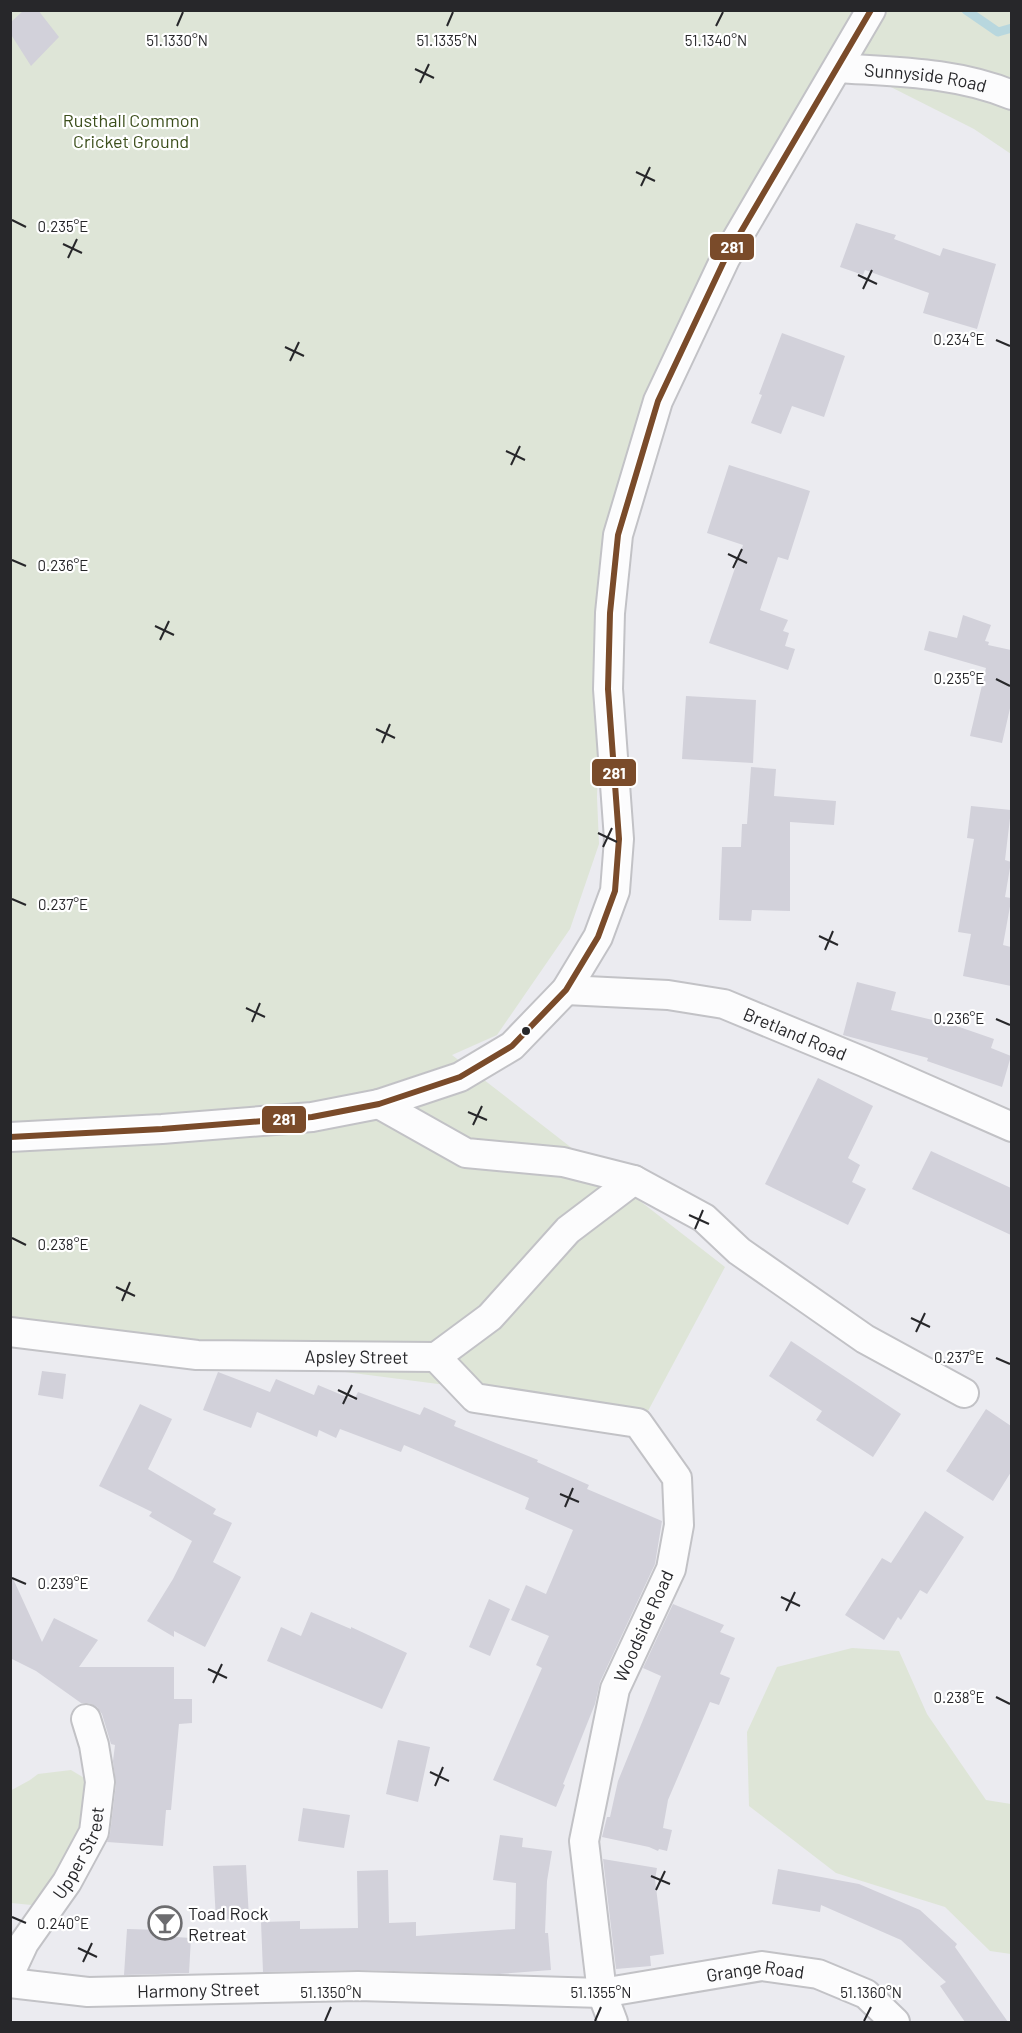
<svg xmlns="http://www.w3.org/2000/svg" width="1022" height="2033" viewBox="0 0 1022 2033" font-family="Barlow,sans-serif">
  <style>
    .green { fill: #dee5d7 }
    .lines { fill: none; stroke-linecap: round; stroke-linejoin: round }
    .stream { stroke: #b8d7de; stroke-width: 9 }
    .building { fill: #d2d1da }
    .minor-casing { stroke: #c2c2c6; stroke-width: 32 }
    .minor { stroke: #fcfcfd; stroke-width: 28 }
    .bus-1-casing { stroke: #fff; stroke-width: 10 }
    .bus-1 { stroke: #7a4b2a; stroke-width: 6 }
    .ticks { fill: none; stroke: #27272a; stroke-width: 2 }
    .bus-dot { fill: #27272a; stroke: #fff; stroke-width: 2 }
    .labels { text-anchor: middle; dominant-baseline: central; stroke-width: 4.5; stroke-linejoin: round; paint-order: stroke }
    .street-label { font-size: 18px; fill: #27272a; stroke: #fff }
    .park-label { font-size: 18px; fill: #3b4e1b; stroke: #fff }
    .poi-label { font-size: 18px; fill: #27272a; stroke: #fff; text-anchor: start }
    .ticks-label { font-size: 15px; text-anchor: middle; fill: #27272a; stroke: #fff; stroke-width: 4.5; stroke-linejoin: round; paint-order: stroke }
    .line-badge { stroke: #fff; stroke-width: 2 }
    .badge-label { font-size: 16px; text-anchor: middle; font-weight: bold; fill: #fff }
  </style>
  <rect width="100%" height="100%" fill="#ebebf0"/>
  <path class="green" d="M11,11H1011V154L974,129L869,76L840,73L751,193L658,364L605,534L597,797L599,844L570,929L497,1035L452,1055L725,1267L648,1411L11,1329Z
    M852,1648L899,1651L927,1714L986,1800L1011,1804V1954L990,1951L945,1907L836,1873L749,1806L747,1732L777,1667Z
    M71,1770L86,1779L90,1833L42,1906L11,1903L10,1791L30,1780L38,1774Z"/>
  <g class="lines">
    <path class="stream" d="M966,10L998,32L1012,28"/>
  </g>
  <path class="building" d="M24,10H38L59,37L31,66L10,33V23Z
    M856,223L896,235L894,239L940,256L943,248L996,264L977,329L923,313L929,293L865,270L863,275L840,267Z
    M782,333L845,356L824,417L792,406L781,434L751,423L762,395L759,394Z
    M729,465L810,491L788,560L778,557L760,610L788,620L783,631L789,633L785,646L795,649L788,670L709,643L743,545L707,533Z
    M963,615L991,625L985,641L989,642L988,645L1011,650V704L1002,743L970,736L986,668L924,650L929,631L957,638Z
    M686,696L756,700L753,763L682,759Z
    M751,767L776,769L774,796L836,801L834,825L790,822V911L752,910L751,921L719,920L722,847H741L742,824H747Z
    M971,806L1011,810L1005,860L1011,862L1005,897L1011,898V901L1003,945L1011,947V986L963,976L971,934L958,932L974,839L967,838Z
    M857,982L896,992L891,1010L941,1022L942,1021L994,1039L991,1048L1011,1056L1002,1087L927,1061L928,1058L843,1035Z
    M818,1078L873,1106L848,1158L860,1165L852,1182L866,1189L848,1225L765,1184Z
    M931,1151L1011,1188V1235L912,1189Z
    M791,1341L901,1414L873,1457L816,1420L822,1411L769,1376Z
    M42,1371L66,1374L63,1399L38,1395Z
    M218,1372L270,1392L276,1379L314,1395L318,1385L354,1400L358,1392L420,1415L424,1407L456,1421L454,1426L538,1460L537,1462L589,1485L587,1489L662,1521L655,1564L600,1682L595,1704L563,1784L565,1785L556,1807L493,1780L542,1668L536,1665L549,1636L511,1620L526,1585L546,1594L573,1530L525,1509L529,1498L404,1445L401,1452L340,1429L336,1438L319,1430L317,1437L257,1412L251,1428L203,1410Z
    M140,1404L172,1419L148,1469L216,1509L213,1514L232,1523L213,1562L241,1577L205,1647L174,1631V1637L147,1621L173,1579L192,1541L149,1516L152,1512L99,1486Z
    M986,1409L1011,1426V1472L993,1501L946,1471Z
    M925,1511L964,1537L927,1594L920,1590L901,1620L898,1617L884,1640L845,1615L882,1558L891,1563Z
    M10,1572L42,1642L54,1618L98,1640L79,1667H174V1699H192V1723L179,1724L171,1810H166L163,1846L107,1842L110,1834L116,1784L113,1761L115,1745L111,1744L102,1714L97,1707L89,1703H81L36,1671L10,1658Z
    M489,1599L510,1609L490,1656L469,1647Z
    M673,1604L724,1625L720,1632L735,1638L720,1674L730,1678L719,1705L710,1702L668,1800L663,1828L672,1830L667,1851L659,1849L658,1851L649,1847L602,1837L607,1817H610L618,1781L661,1676L643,1668Z
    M311,1612L351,1629V1627L407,1653L382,1709L267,1661L281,1627L301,1636Z
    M398,1740L430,1747L418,1802L386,1794Z
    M303,1808L350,1815L344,1848L298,1841Z
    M500,1835L523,1838L522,1847L552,1851L547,1881L545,1933H548L551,1970L499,1974L358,1970L263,1972L261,1922L300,1921V1929L358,1928L357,1871L388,1870L389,1923L416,1922V1936L515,1929L516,1883L493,1880Z
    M603,1859L657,1868L655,1879L664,1954L650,1956L651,1966L616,1969Z
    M246,1865L249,1918L216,1920L213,1866Z
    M778,1869L859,1884L920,1910L957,1944L955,1947L1008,2022H965L940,1986L946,1982L901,1940L821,1905L820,1912L772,1904Z
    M127,1929L160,1930V1936L191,1938L189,1973L124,1975Z"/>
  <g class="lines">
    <defs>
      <g id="minor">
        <path id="s1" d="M838,68C896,72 957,72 1012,95"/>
        <path id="s2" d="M566,990L668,995L724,1004L864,1062L1012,1127"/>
        <path d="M379,1104L466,1153L563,1162L634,1180L704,1218L739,1251L865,1339L964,1393"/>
        <path d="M10,1137L162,1129L312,1117L379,1104L460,1077L512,1046L566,990L598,937L615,891L619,839L608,689L610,613L618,535L658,401L725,259L871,10"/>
        <path id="s3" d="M10,1332L197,1355L436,1357L490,1317L568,1230L634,1180"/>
        <path d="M436,1357L475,1398L638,1423L677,1478L679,1525L671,1569L615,1689L584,1841L602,1993L613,2022"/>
        <path id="s4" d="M10,1973L24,1943L67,1882L94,1832L100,1782L94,1745L86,1719"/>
        <path id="s5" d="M10,1983L88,1992L358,1986L602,1993L762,1966L818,1974L866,1994L895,2022"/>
      </g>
    </defs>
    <use href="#minor" class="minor-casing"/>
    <use href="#minor" class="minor"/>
    <defs>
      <path id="bus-1" d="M10,1137L162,1129L312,1117L379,1104L460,1077L512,1046L566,990L598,937L615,891L619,839L608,689L610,613L618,535L658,401L725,259L871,10"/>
    </defs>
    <use href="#bus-1" class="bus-1-casing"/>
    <use href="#bus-1" class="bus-1"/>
  </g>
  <path class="ticks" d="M177,26L183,12M447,26L453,12M716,26L723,12M415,69L434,78M420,83L429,64M636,172L655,181M641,186L650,167M12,220L26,227M63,244L82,253M68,258L77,239M858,275L877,284M863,289L872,270M996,340L1010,346M285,347L304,356M290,361L299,342M506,451L525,460M511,465L520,446M728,554L747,563M12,560L26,566M733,568L742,549M155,626L174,635M160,640L169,621M996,679L1010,686M376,729L395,738M382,743L390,724M598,833L617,842M603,847L612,828M12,899L26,905M819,936L838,945M825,950L833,931M246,1008L265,1017M996,1019L1010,1025M252,1022L260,1003M468,1112L487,1120M473,1125L482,1106M689,1215L709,1224M695,1229L703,1210M12,1238L26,1245M116,1287L135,1296M122,1301L130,1282M911,1318L930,1327M916,1332L925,1313M996,1358L1010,1364M338,1390L357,1399M343,1404L352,1385M560,1494L579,1502M565,1507L573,1488M12,1578L26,1584M781,1597L800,1606M786,1611L795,1592M208,1669L227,1678M213,1683L222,1664M996,1697L1010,1704M430,1772L449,1781M435,1786L443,1767M651,1876L670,1884M656,1890L665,1871M12,1917L26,1923M78,1948L97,1957M83,1962L92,1943M325,2021L331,2007M595,2021L601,2007M864,2021L871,2007"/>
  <defs>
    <symbol id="bar-ring" viewBox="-11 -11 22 22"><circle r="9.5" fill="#fff" stroke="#6c6c6f" stroke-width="1.5"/><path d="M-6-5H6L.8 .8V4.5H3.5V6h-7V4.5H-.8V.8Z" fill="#6c6c6f"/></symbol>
  </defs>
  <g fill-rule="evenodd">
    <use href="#bar-ring" x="146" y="1904" width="38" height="38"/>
  </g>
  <circle class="bus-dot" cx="526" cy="1031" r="5"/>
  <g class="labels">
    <g class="street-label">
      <text stroke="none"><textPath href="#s1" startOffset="88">Sunnyside Road</textPath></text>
      <text stroke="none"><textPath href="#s2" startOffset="236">Bretland Road</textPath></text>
      <text stroke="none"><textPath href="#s3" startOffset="348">Apsley Street</textPath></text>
      <text transform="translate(643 1626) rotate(-66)">Woodside Road</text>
      <text stroke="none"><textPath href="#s4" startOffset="140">Upper Street</textPath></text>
      <text stroke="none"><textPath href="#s5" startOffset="748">Grange Road</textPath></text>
      <text stroke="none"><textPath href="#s5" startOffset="189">Harmony Street</textPath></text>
    </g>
    <g class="park-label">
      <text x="131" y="120">Rusthall Common<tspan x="131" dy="21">Cricket Ground</tspan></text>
    </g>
    <g class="poi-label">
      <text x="188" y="1913">Toad Rock<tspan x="188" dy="21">Retreat</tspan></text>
    </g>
  </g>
  <g class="ticks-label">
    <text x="447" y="46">51.1335°N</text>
    <text x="716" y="46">51.1340°N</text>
    <text x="177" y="46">51.1330°N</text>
    <text x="63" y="232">0.235°E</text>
    <text x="959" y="345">0.234°E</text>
    <text x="63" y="571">0.236°E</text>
    <text x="959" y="684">0.235°E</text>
    <text x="63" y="910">0.237°E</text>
    <text x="959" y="1024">0.236°E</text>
    <text x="63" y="1250">0.238°E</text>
    <text x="959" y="1363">0.237°E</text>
    <text x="63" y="1589">0.239°E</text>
    <text x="959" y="1703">0.238°E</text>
    <text x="63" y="1929">0.240°E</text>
    <text x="331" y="1998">51.1350°N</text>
    <text x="601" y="1998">51.1355°N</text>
    <text x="871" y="1998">51.1360°N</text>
  </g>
  <g class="line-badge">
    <rect x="709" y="233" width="46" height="28" rx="6" fill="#7a4b2a"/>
    <rect x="591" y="758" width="46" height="29" rx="6" fill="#7a4b2a"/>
    <rect x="261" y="1105" width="46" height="29" rx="6" fill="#7a4b2a"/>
  </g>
  <g class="badge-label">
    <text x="732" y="253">281</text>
    <text x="614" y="779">281</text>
    <text x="284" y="1125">281</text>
  </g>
  <rect width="1022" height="2033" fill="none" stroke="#27272a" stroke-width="24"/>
</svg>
